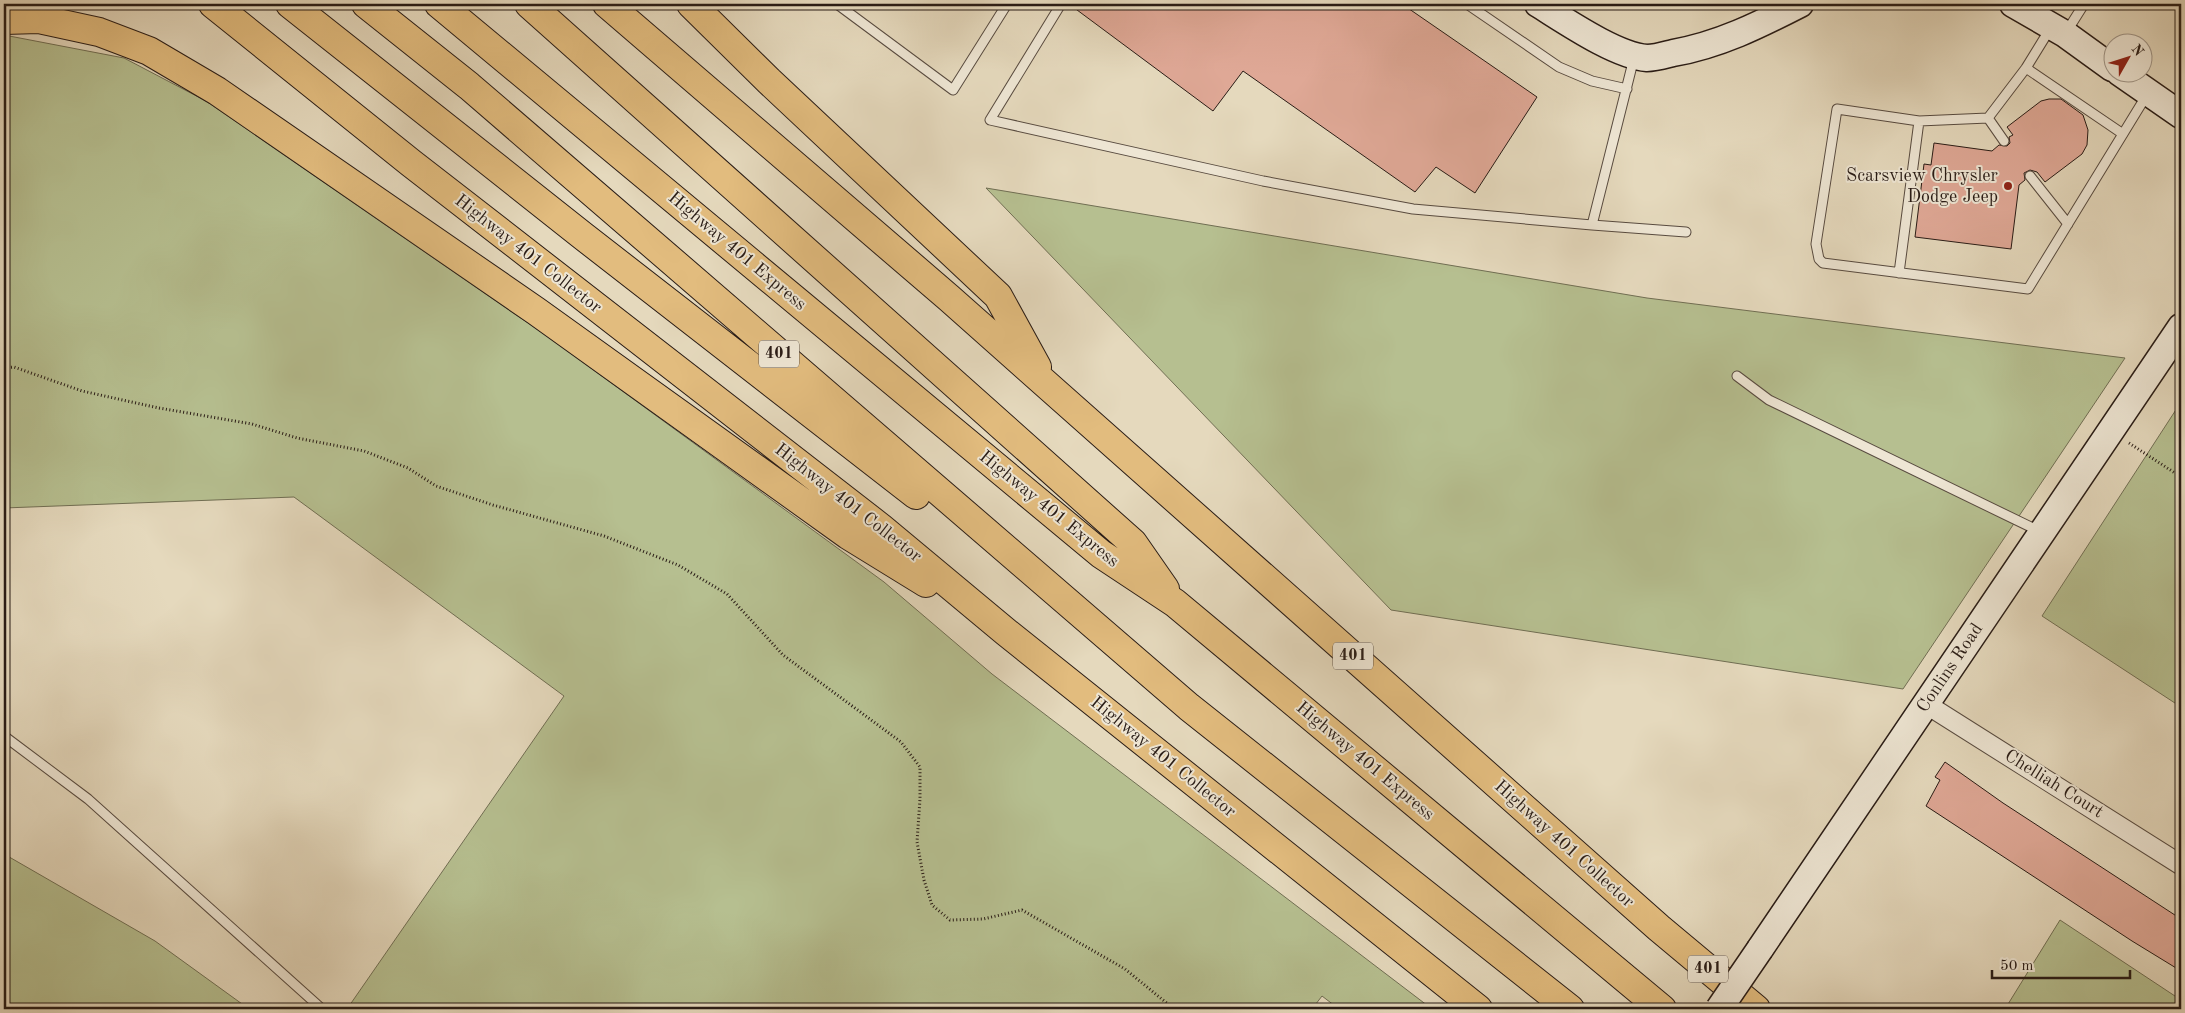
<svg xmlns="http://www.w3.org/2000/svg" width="2185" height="1013" viewBox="0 0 2185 1013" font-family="'Old Standard TT',serif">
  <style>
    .green { fill: #b6bf90; stroke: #706e53 }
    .building { fill: #dfa896; stroke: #291c16 }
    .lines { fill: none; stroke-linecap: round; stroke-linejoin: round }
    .lane-casing { stroke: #584b40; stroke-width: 11 }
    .street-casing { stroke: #584b40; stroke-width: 21 }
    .secondary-casing { stroke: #291c16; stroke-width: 29 }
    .highway-casing { stroke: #291c16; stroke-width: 30 }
    .path { stroke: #291c16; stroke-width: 3; stroke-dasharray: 1 2.5; stroke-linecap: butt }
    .lane { stroke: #eee6d4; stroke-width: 9 }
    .street { stroke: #eee6d4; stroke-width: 19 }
    .secondary { stroke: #eee6d4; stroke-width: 26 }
    .highway { stroke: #e2bc7e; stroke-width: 28 }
    .secondary-bridge-casing { stroke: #291c16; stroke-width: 29; stroke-linecap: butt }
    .secondary-bridge { stroke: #eee6d4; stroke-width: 26 }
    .poi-dot { fill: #8f2418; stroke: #eee6d4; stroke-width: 2 }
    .labels { text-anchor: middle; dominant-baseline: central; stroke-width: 4; stroke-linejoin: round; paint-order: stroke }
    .shield { fill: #eee6d4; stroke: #64594f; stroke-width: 1 }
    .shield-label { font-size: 16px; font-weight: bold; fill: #291c16 }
    .poi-label { font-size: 18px; fill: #291c16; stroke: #eee6d4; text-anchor: end }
    .street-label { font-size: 18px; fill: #291c16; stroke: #eee6d4 }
  </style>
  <rect width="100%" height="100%" fill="#e5d9bd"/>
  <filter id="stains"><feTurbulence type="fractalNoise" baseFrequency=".004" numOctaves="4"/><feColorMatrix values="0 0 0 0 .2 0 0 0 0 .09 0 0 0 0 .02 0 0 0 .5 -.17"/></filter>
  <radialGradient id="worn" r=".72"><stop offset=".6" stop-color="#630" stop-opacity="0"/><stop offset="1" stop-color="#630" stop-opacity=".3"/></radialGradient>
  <path class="green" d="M4,35L124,58L206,101L547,336L884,582L992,674L1432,1009H1339L1322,996L1312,1009H347L564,696L294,497L4,508Z
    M986,188L1647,298L2125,358L1903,689L1391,610Z
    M2181,402V707L2042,616Z
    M4,854L155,941L249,1009H4Z
    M2060,920L2181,1000V1009H2005Z"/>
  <path class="building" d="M1069,4H1402L1537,97L1475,193L1436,167L1415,192L1243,71L1213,111Z
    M2049,99H2061L2083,115L2088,130L2087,145L2082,154L2045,182L2037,172L2030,170L2024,173L2025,180L2019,185L2011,249L1915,237L1924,164L1931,165L1934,143L1992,151L1999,145L2007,146L2010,143L2009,137L2013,135L2007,127L2041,101Z
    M1945,762L2003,803L2181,919V971L2132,941L1926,806L1940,780L1935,777Z"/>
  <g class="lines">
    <defs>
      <path id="lane" d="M837,4L953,90L1007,4
        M1061,4L990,120L1263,181L1413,209L1592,225
        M1467,4L1559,67L1592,81L1627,89
        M2067,31L2084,4
        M1634,58L1592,225L1686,232
        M2026,68L2123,134
        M1988,118L2004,141
        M1919,121L1988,118L2026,68L2050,29
        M2030,176L2068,224
        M1899,273L1919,121L1837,109L1816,244L1819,259L1823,263L2028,289L2148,93
        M1737,376L1769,400L2041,532
        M4,736L88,799L322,1009"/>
      <path id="street" d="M1926,704L2181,865"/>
      <path id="secondary" d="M1538,4C1564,20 1616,56 1647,58C1655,58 1665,55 1673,53C1719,45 1759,25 1800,4
        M2013,4L2065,34L2112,68
        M2119,72L2181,115
        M1760,949L2181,327"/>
      <path id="highway" d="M213,4L411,163L880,527L1006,632L1478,1009
        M290,4L583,236L916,495
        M366,4L469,86L1189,707L1570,1009
        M439,4L1101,554L1175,603L1662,1009
        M529,4L1133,543L1165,589
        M607,4L949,298L1659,928L1756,1009
        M691,4L769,81L998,296L1037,367
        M4,20L39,19L99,32L149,51L217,91L536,311L848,535L926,583"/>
    </defs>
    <use href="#lane" class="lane-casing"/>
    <use href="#street" class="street-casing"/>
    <use href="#secondary" class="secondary-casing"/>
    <use href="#highway" class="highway-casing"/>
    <path class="path" d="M4,368L14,367L82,391L159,408L252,424L297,438L364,451L408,468L436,486L493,505L604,536L678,565L727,594L783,655L901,742L920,767V799L917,842L924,880L932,905L950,920L983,919L1022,910L1125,969L1174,1009
      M2129,443L2181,477"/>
    <use href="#lane" class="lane"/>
    <use href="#street" class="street"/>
    <use href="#secondary" class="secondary"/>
    <use href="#highway" class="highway"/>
    <defs>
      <path id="secondary-bridge" d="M1719,1009L1760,949"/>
    </defs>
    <use href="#secondary-bridge" class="secondary-bridge-casing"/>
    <use href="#secondary-bridge" class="secondary-bridge"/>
  </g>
  <circle class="poi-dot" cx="2008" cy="186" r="5"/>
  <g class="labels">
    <g class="shield">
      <rect x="759" y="340.5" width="40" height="27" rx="4"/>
      <rect x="1333" y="642.5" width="40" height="27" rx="4"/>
      <rect x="1688" y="955.5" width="40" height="27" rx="4"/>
    </g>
    <g class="shield-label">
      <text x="779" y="354">401</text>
      <text x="1353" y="656">401</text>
      <text x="1708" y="969">401</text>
    </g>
    <g class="poi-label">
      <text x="1998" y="176">Scarsview Chrysler<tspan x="1998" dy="21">Dodge Jeep</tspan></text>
    </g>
    <g class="street-label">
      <text transform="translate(737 251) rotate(40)">Highway 401 Express</text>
      <text transform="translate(528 254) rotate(38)">Highway 401 Collector</text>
      <text transform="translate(848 503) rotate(38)">Highway 401 Collector</text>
      <text transform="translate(1049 509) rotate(39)">Highway 401 Express</text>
      <text transform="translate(1950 668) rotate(-56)">Conlins Road</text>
      <text transform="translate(1163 757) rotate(39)">Highway 401 Collector</text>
      <text transform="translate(1365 761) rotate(40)">Highway 401 Express</text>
      <text transform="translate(2054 784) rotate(32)">Chelliah Court</text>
      <text transform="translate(1564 844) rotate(42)">Highway 401 Collector</text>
    </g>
  </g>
  <rect width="2185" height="1013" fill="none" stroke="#e5d9bd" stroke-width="20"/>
  <rect x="5" y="5" width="2175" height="1003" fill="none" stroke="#291c16" stroke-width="2.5"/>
  <rect x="10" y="10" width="2165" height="993" fill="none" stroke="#291c16"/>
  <g transform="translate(2128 58) rotate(51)"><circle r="24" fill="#eee6d4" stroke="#9f9588"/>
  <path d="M0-4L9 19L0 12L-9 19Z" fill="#8f2418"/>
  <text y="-8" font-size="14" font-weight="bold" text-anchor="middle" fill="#291c16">N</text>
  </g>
  <path d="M1992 970v8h138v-8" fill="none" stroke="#291c16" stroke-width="2.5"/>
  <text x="2000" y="970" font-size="15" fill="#291c16" stroke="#eee6d4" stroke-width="4" paint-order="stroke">50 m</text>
  <rect width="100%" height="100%" filter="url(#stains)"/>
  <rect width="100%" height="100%" fill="url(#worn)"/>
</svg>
